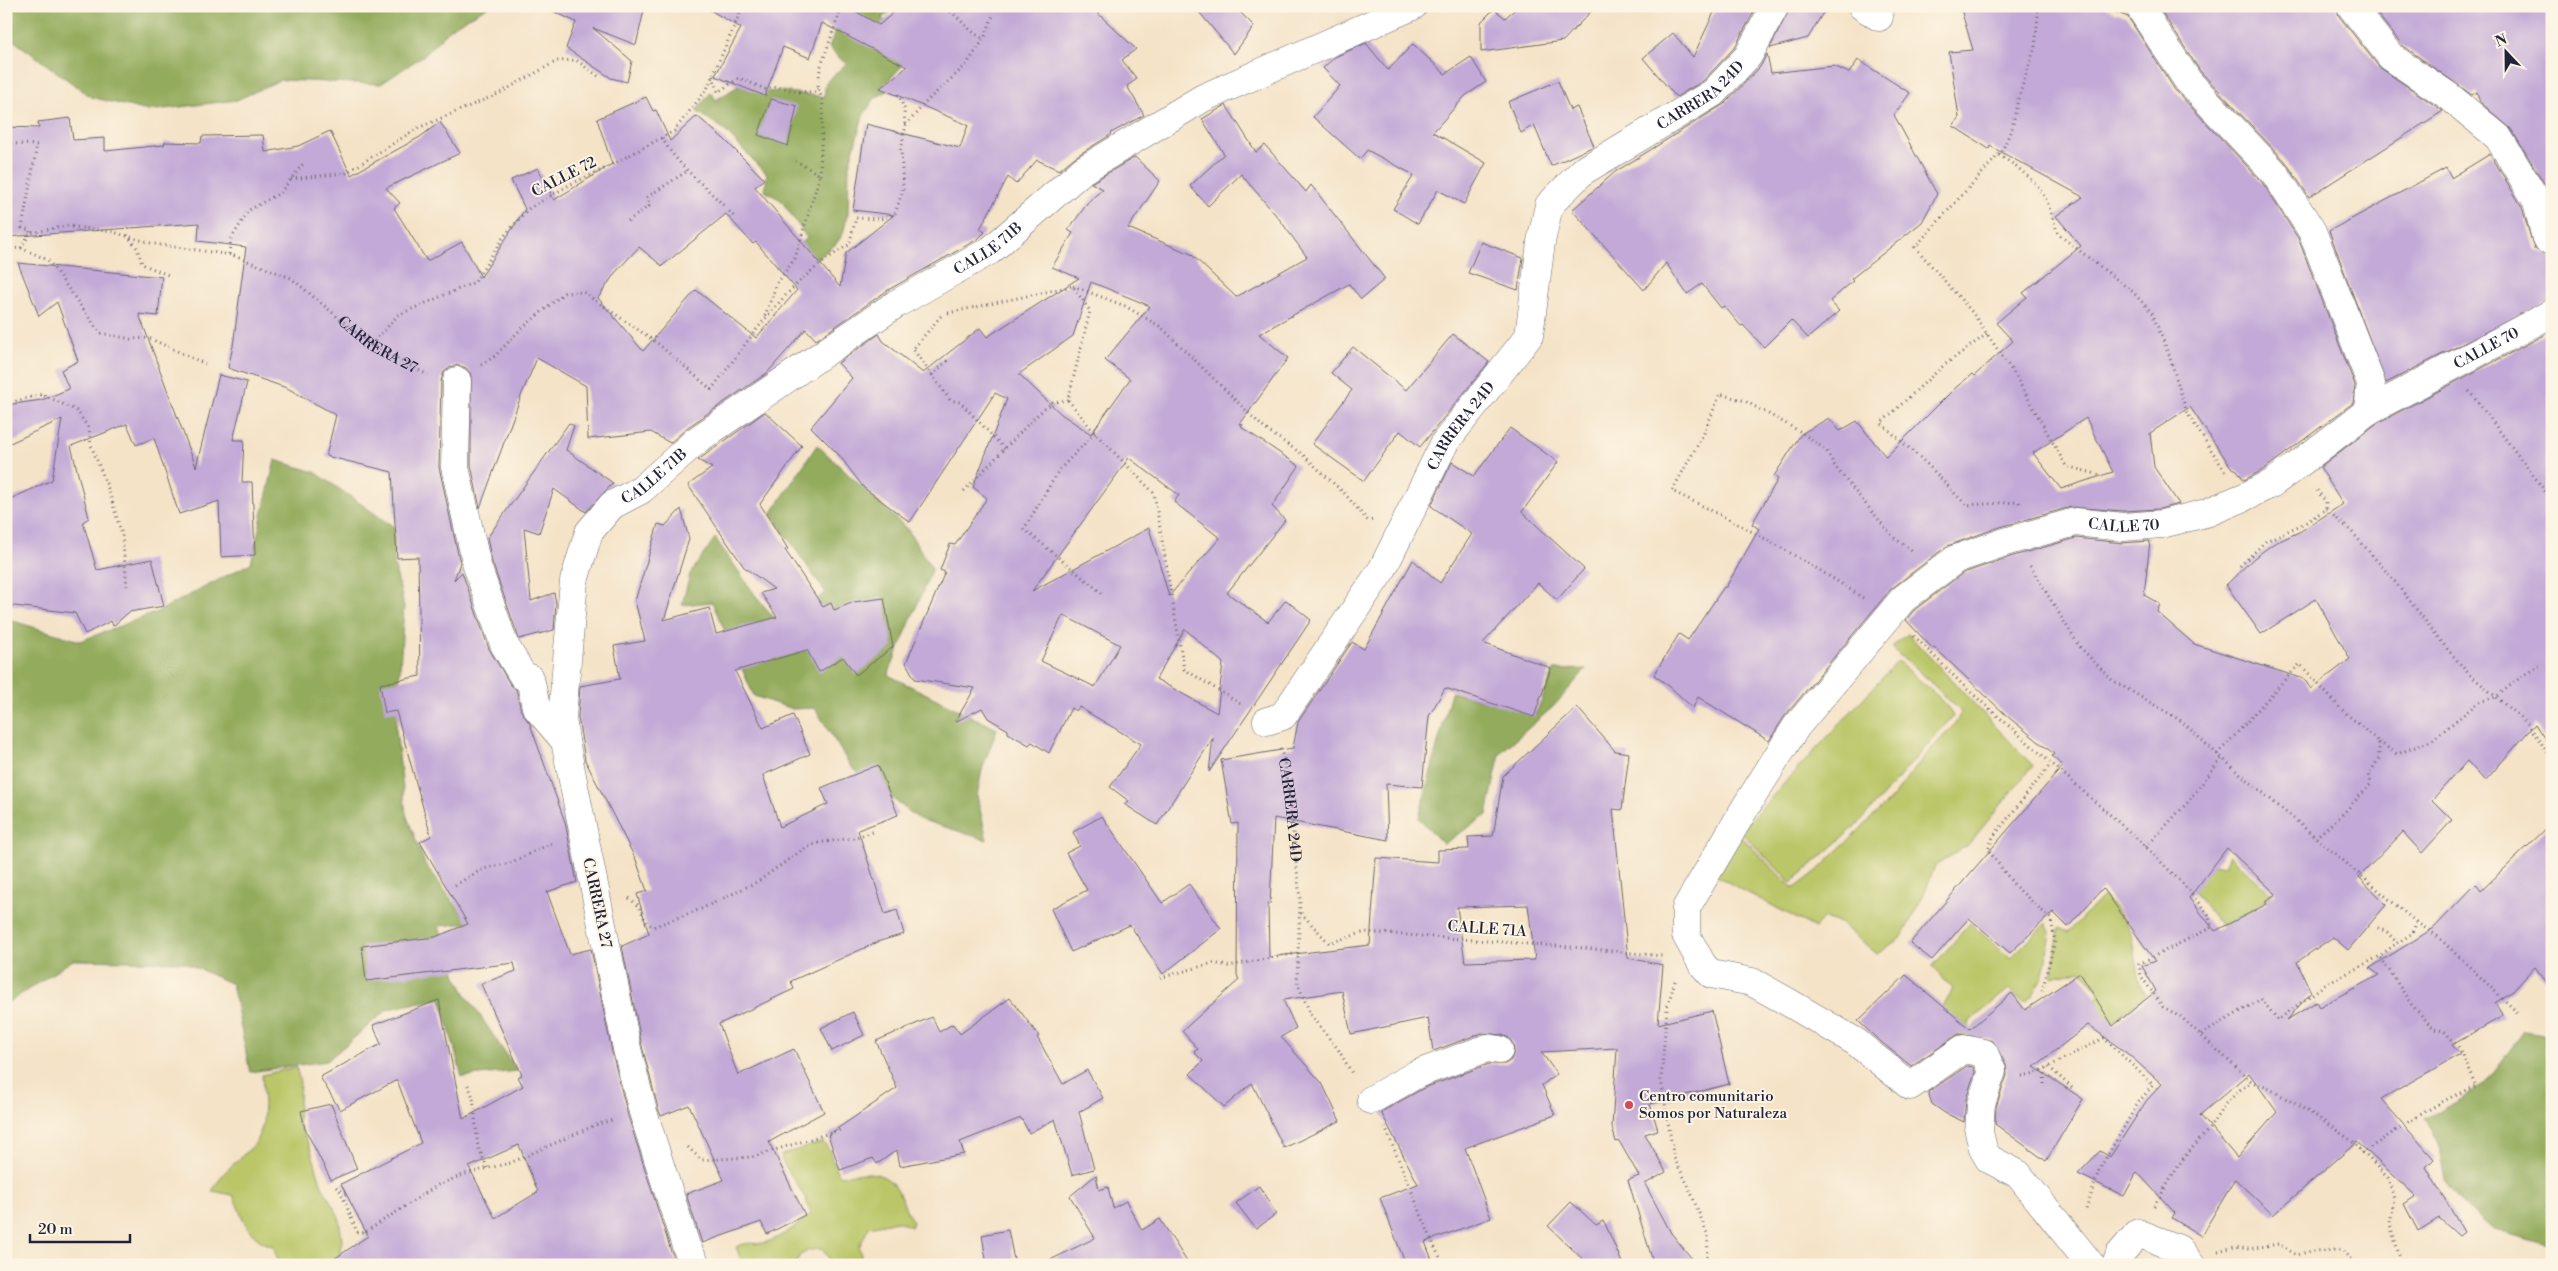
<svg xmlns="http://www.w3.org/2000/svg" width="2558" height="1271" viewBox="0 0 2558 1271" font-family="'Libre Bodoni',serif">
  <style>
    .green { fill: #bac668; stroke: #6e7452 }
    .forest { fill: #93ab5c; stroke: #5a664c }
    .building { fill: #c2a9d7; fill-rule: evenodd }
    .lines { fill: none; stroke-linecap: round; stroke-linejoin: round }
    .minor-casing { stroke: #6c666c; stroke-width: 29 }
    .path { stroke: #6c666c; stroke-width: 3; stroke-dasharray: 1 4; stroke-linecap: butt }
    .minor { stroke: #fff; stroke-width: 28 }
    .poi-dot { fill: #d1495b; stroke: #fcf5e5; stroke-width: 2 }
    .labels { text-anchor: middle; dominant-baseline: central; stroke-width: 4; stroke-linejoin: round; paint-order: stroke }
    .street-label { font-size: 15px; fill: #22223b; stroke: #fcf5e5 }
    .poi-label { font-size: 15px; fill: #22223b; stroke: #fcf5e5; text-anchor: start }
  </style>
  <rect width="100%" height="100%" fill="#fcf5e5"/>
  <filter id="ink" filterUnits="userSpaceOnUse"><feTurbulence type="fractalNoise" baseFrequency=".02" numOctaves="2"/><feDisplacementMap in="SourceGraphic" scale="10" xChannelSelector="R" yChannelSelector="G"/><feConvolveMatrix kernelMatrix="1 2 1 2 8 2 1 2 1" color-interpolation-filters="sRGB"/></filter>
  <filter id="wash" filterUnits="userSpaceOnUse"><feTurbulence type="fractalNoise" baseFrequency=".0096" numOctaves="4" result="noise"/><feDisplacementMap in="SourceGraphic" scale="20" xChannelSelector="R" yChannelSelector="G"/><feGaussianBlur stdDeviation="1.12" result="paint"/><feColorMatrix in="noise" values="0 0 0 0 0 0 0 0 0 0 0 0 0 0 0 0 0 1.4 0 .05"/><feComposite in="paint" operator="in"/></filter>
  <g filter="url(#wash)">
    <rect width="100%" height="100%" fill="#f4e3c7"/>
    <path class="green" d="M1908,634L2033,766L1968,845L1935,866L1924,894L1902,937L1877,954L1840,923L1824,918L1815,928L1716,876L1740,835L1785,881L1795,888L1816,872L1893,797L1922,759L1954,725L1961,712L1913,665L1899,655L1892,647Z
      M1898,661L1943,701L1953,716L1858,824L1791,883L1740,831Z
      M2229,855L2272,894L2253,910L2222,927L2189,885L2215,864L2224,866Z
      M2103,896C2117,909 2131,926 2134,945C2137,963 2136,979 2145,995L2102,1032L2090,1009L2099,994L2082,970L2052,977L2059,928L2068,932Z
      M1970,923L2010,958L2046,923L2051,934L2042,979L2032,996L2024,1003L2009,989L1970,1021L1967,1032L1974,1037L1949,1045L1937,1039V1014L1953,989L1932,967Z
      M296,1067L300,1082L298,1124L309,1144L322,1186L339,1217L342,1241L337,1265H280L273,1246C247,1239 243,1218 233,1195L212,1191L224,1173L255,1144L263,1125L264,1104L262,1075Z
      M823,1142C833,1150 831,1167 841,1176C865,1172 885,1168 899,1193C904,1203 906,1212 913,1222L911,1227L897,1221L869,1227L859,1247L863,1265H834L822,1249L809,1250L799,1256L796,1265H743L736,1247C747,1240 756,1246 767,1242C782,1237 798,1225 811,1214L805,1197L782,1161L781,1155Z"/>
    <path class="forest" d="M6,6H489L452,27L424,55L381,84L280,80L237,100L148,111L91,97L6,35Z
      M847,6H897L882,18L914,53L888,81L891,89L875,98L863,116L849,166L848,213L843,234L836,244L799,272L776,267L807,238L781,200L765,191L767,174L722,128L696,111L711,92L716,100L738,86L763,92L782,91L824,97L826,82L846,64L829,48L838,22Z
      M817,445L908,530L932,569L888,675L997,729L982,770L977,796L987,840L919,819L851,767L815,708L792,709L754,696L712,602L682,605L690,574L715,538L758,599L779,623L826,593L771,514Z
      M275,460L315,472L394,527V563L404,606L396,730L406,814L425,864L469,923L439,926L456,976L465,993L517,1071L462,1077L441,998L388,1009L327,1061L250,1072L232,984L184,962L73,960L6,1004V619L80,641L157,612L251,563Z
      M1586,669L1554,706L1500,753L1487,815L1443,844L1419,818L1451,692L1536,714L1554,670Z
      M2524,1031L2552,1035V1246L2491,1229L2464,1205L2445,1181L2438,1141L2425,1118L2484,1085Z"/>
    <g id="blocks">
      <path class="building" d="M542,6H645L636,45L593,28L632,61L627,82L611,78L566,48L576,22Z
        M703,6H847L879,25L901,6H1090L1136,49L1122,60L1137,79L1127,86L1144,115L1111,133L1112,134L1075,157L1059,170L1037,160L1016,184L1008,177L980,229L985,232L978,239L888,290L816,340L806,329L767,373L688,427L670,443L651,432L588,439L586,386L537,358L521,396L480,508L471,465V374L466,368L458,365L450,367L444,372L441,381L439,467L460,563L454,580L462,572L489,649L510,684L516,689L521,711L530,724L565,822L577,882L547,892L570,954L591,949L612,1052L628,1116L671,1251L678,1265H325L368,1236L341,1184L421,1143L397,1080L340,1110L320,1077L381,1044L373,1025L439,1000L463,1119L523,1086L518,1077L522,1075L481,984L516,971L514,963L366,981L362,946L435,937L468,924L420,842L431,836L396,711L385,713L380,684L420,676L418,557L397,558L392,472L326,456L336,415L287,388L228,368L233,346L246,247L198,241L199,223L6,237V127L39,128L38,122L70,118L73,140L105,138V151L164,145L165,142L201,143L202,136L263,135L265,152L298,146L330,131L351,175L420,137L440,122L460,153L386,188L400,203L394,208L427,261L462,242L481,277L525,209L511,180L538,168L554,200L612,164L597,119L646,97L653,111L656,110L670,141L697,116L724,139L764,179L755,187L840,287L846,253L894,215L853,210L866,124L960,148L968,125L880,88L907,67L822,23L810,58L783,47L765,96L715,76L741,28ZM726,214L753,244L756,242L797,290L756,338L696,290L643,351L598,298L615,273L639,247L662,266ZM519,1145L538,1192L495,1218L469,1167Z
        M1194,6H1234L1254,26L1234,54Z
        M1519,6H1596L1563,41L1481,52V22L1494,9L1505,18Z
        M1717,6H1757L1735,47L1703,81L1676,97L1643,58L1673,33L1693,57Z
        M1791,6H1827L1808,38L1770,48Z
        M1960,6H2100L2128,17L2175,90L2262,182L2298,238L2355,385L2353,403L2263,470L2244,480L2237,470L2231,467L2190,407L2150,433L2154,467L2179,504L2159,509L2123,511L2071,507L2000,527L1947,546L1891,589L1784,717L1769,741L1698,697L1693,708L1669,686L1654,675L1679,634L1688,640L1724,587H1726L1759,529L1752,524L1778,479L1774,476L1801,434L1829,418L1840,431L1857,421L1886,457L1953,390L1972,374L1974,376L2013,341L1996,323L2027,297L2023,293L2081,246L2056,216L2083,197L1990,146L1989,149L1953,126L1959,117L1949,52L1973,50ZM2086,418L2113,472L2061,489L2033,453Z
        M2158,6H2336L2339,16L2379,67L2443,111L2309,197L2285,161L2200,71Z
        M2371,6H2552V196L2511,129L2480,102L2477,92L2472,95L2402,45Z
        M1366,43L1388,70L1413,44L1445,74L1471,57L1486,82L1465,96L1433,132L1486,163L1464,204L1438,190L1418,224L1393,209L1414,175L1367,150L1360,159L1313,117L1340,86L1323,68L1335,57Z
        M1767,54L1771,73L1834,66L1849,73L1858,60L1910,93L1894,115L1937,194L1922,222L1851,279L1853,281L1830,301L1839,311L1808,338L1791,320L1764,347L1743,325L1741,326L1724,306L1721,308L1702,284L1687,294L1666,263L1644,290L1572,210L1615,172L1724,104L1760,67Z
        M1558,81L1570,110L1577,107L1594,146L1551,166L1534,125L1521,133L1508,102Z
        M771,99L797,106L788,146L758,135Z
        M1226,105L1256,152L1265,145L1306,192L1311,185L1385,279L1361,299L1349,284L1259,334L1288,358L1240,424L1243,425L1241,427L1299,466L1272,506L1285,520L1227,593L1268,622L1286,600L1311,620L1209,772L1213,738L1157,825L1124,804L1129,801L1110,787L1141,744L1079,707L1076,711L1071,708L1049,753L1032,742L1029,745L1008,733V730L988,718L982,708L955,722L975,688L915,679L906,663L945,572L940,570L950,544L955,545L987,498L973,487L1007,399L995,393L910,522L864,488L839,455L811,427L852,378L838,363L879,334L883,341L923,373L980,328L987,337L1079,278L1052,267L1073,233L1068,230L1090,200L1103,189L1091,183L1135,157L1160,181L1128,228L1191,254L1236,297L1307,257L1280,220L1241,174L1208,206L1190,186L1224,154L1202,119ZM1091,282L1150,306L1105,360L1130,379L1091,434L1061,414L1019,374L1073,336ZM1129,458L1179,495L1174,502L1220,538L1169,596L1149,528L1032,591ZM1063,615L1120,645L1095,687L1041,661ZM1185,629L1223,663L1217,713L1156,679Z
        M2490,154L2522,207L2534,249L2552,256V298L2386,383L2329,231L2446,168L2451,178Z
        M1481,242L1523,258L1518,290L1468,273Z
        M18,263L162,277L158,316L139,314L196,467L219,375L247,382L233,440H244L242,482H252L255,555L221,557L219,501L179,514L154,438L136,445L127,424L71,446L89,518L83,522L97,570L152,559L164,606L129,612L113,626L111,621L85,634L75,613L6,605V501L52,480L62,419L6,445V405L42,400L69,389L61,370L78,361L57,302L39,316Z
        M2552,331V750L2535,724L2485,781L2467,761L2432,800L2452,820L2422,853L2403,832L2359,877L2386,905L2348,950L2333,937L2297,962L2311,992L2287,1020L2316,1002L2319,1007L2379,975L2370,968L2434,928L2476,884L2481,891L2552,823V989L2535,967L2513,991L2495,1003L2503,1016L2452,1045L2460,1054L2381,1099L2434,1159L2426,1167L2464,1232L2459,1236L2439,1218L2418,1231L2404,1204L2416,1196L2357,1142L2273,1215L2235,1179L2201,1236L2172,1218L2175,1213L2137,1172L2124,1196L2078,1174L2100,1151L2110,1157L2147,1100L2162,1084L2128,1054L2088,1025L2034,1067L2083,1099L2046,1161L1995,1124L1996,1107L2007,1075L2006,1065L1993,1041L1959,1034L1911,1066L1875,1037L1858,1021L1906,975L1970,1029L2012,993L2025,1010L2080,973L2113,1026L2156,991L2142,966L2155,961L2103,888L2068,927L2053,912L2010,953L1969,918L1932,960L1910,943L2063,766L2052,756L2054,754L2007,716L1934,647L1932,648L1906,620L1914,610L1963,573L2010,557L2076,538L2122,543L2150,541L2144,595L2160,604L2157,612L2194,644L2304,679L2311,689L2350,659L2316,599L2261,634L2226,585L2254,558L2273,544L2301,531L2343,504L2320,467L2376,424ZM2227,848L2276,894L2265,901L2267,904L2215,931L2189,898ZM2249,1073L2277,1112L2237,1158L2200,1115Z
        M1453,334L1489,362L1420,447L1400,431L1364,481L1312,444L1352,390L1331,373L1353,347L1406,390Z
        M765,412L802,446L760,504L788,549L785,550L823,607L831,603L834,610L854,602L884,598L893,647L856,675L843,657L819,672L807,650L735,671L763,728L793,715L810,754L763,775L780,827L828,804L821,788L878,765L898,815L858,830L885,914L897,910L904,934L880,941L791,981L794,989L719,1024L738,1075L794,1049L824,1112L769,1142L805,1215L767,1234L761,1222L702,1243L686,1194L724,1180L689,1105L661,1116L658,1108L642,1046L622,946L649,934L637,894L647,891L636,860L585,760L578,717L580,686L620,679L614,646L645,641L635,601L658,524L665,526L681,509L689,539L664,620L709,608L716,634L777,617L761,593L774,589L744,567L688,485L712,468L698,460Z
        M569,423L574,426L566,450L613,483L586,512L554,489L539,533L524,528L531,601L554,593L556,603L554,630L519,639L492,562L487,538Z
        M1510,428L1558,462L1522,512L1584,569L1557,600L1538,583L1483,643L1551,668L1534,717L1445,688L1429,716L1422,787L1386,784L1388,840L1274,818L1270,904H1268L1269,957L1370,945L1376,858L1438,862V850L1469,849L1468,837L1493,836L1503,776L1577,707L1615,751L1629,753L1622,810L1613,809L1628,958L1663,965L1658,1024L1712,1011L1729,1084L1650,1104L1658,1130L1645,1134L1666,1172L1645,1184L1671,1233L1697,1265H1654L1628,1180L1639,1176L1619,1141L1616,1142L1612,1127L1617,1048L1541,1052L1557,1074L1542,1085L1555,1115L1465,1148L1491,1218L1425,1242L1434,1265H1406L1380,1198L1418,1184L1381,1112L1424,1088L1489,1064H1505L1511,1060L1514,1052L1513,1044L1509,1038L1502,1035L1482,1033L1433,1051L1428,1018L1351,1034L1342,991L1283,1000L1296,1028L1281,1037L1322,1083L1340,1121L1284,1148L1252,1083L1224,1107L1190,1074L1203,1061L1194,1052L1198,1049L1182,1031L1239,980L1237,975L1238,823L1232,824L1221,760L1293,748L1298,722L1352,642L1364,649L1413,560L1440,583L1472,534L1431,506L1452,462L1474,476ZM1528,905L1535,960L1465,962L1457,907Z
        M1102,816L1162,903L1189,884L1221,929L1163,974L1130,925L1071,952L1051,909L1087,890L1066,853L1080,846L1073,832Z
        M1010,998L1039,1036L1037,1037L1063,1084L1087,1070L1103,1098L1079,1112L1094,1169L1072,1175L1055,1119L1029,1133L1021,1118L960,1142L964,1154L900,1166L897,1150L877,1164L873,1158L840,1170L828,1135L897,1088L876,1041L932,1017L939,1032L953,1024L960,1034Z
        M853,1012L864,1035L832,1051L821,1028Z
        M1967,1066L1973,1067L1975,1072L1966,1099L1964,1122L1945,1113L1932,1104L1928,1092Z
        M331,1104L357,1169L331,1180L305,1129L301,1111Z
        M1096,1175L1099,1190L1108,1187L1113,1208L1126,1201L1142,1230L1160,1219L1189,1265H1040L1095,1238L1070,1196Z
        M1259,1186L1276,1214L1256,1229L1236,1203Z
        M1571,1202L1596,1225L1604,1221L1623,1265H1589L1548,1226Z
        M1008,1230L1015,1265H987L982,1235Z"/>
    </g>
  </g>
  <g filter="url(#ink)">
    <use href="#blocks" fill-opacity="0" stroke="#6c666c" stroke-width="1"/>
    <g class="lines">
      <defs>
        <g id="minor">
          <path d="M1862,6L1879,17"/>
          <path d="M2139,6L2188,81L2274,172L2312,231L2371,383L2368,411"/>
          <path d="M2351,6L2391,57L2450,97L2498,137L2537,201L2546,239L2552,241"/>
          <path d="M457,381L455,467L477,566L504,644L523,676L530,678L536,707L565,741"/>
          <path id="s3" d="M1267,721L1283,716L1383,568L1445,442L1529,336L1541,242L1549,205L1583,171L1713,93L1748,56L1775,6"/>
          <path d="M1371,1100L1417,1074L1487,1048L1499,1050"/>
          <path id="s4" d="M696,1265L686,1246L643,1112L627,1049L565,741L562,717L574,581L589,532L612,505L641,490L697,440L896,304L991,250L1083,170L1203,98L1413,6"/>
          <path id="s5" d="M2091,1265L2018,1174L1989,1159L1983,1149L1979,1132L1981,1104L1992,1071L1984,1053L1963,1049L1910,1086L1856,1042L1788,1002L1752,982L1711,974L1702,964L1686,935V908L1745,808L1796,727L1889,616L1903,599L1956,559L2005,542L2075,522L2123,527L2162,524L2206,513L2242,498L2271,484L2295,467L2368,411L2552,313"/>
          <path d="M2116,1265L2120,1254L2138,1233L2179,1249L2191,1265"/>
        </g>
      </defs>
      <use href="#minor" class="minor-casing"/>
      <g class="path">
        <path d="M942,6C958,14 967,31 984,39"/>
        <path d="M2037,6L2038,15L2035,47L2018,99L2012,128L2002,151L1915,247L1972,312L2015,375L2066,466L2104,476"/>
        <path d="M2551,6L2552,7"/>
        <path d="M713,76L718,92L739,78L765,89L777,87L800,92H816L818,88"/>
        <path d="M898,94L904,108L905,127"/>
        <path d="M662,138C679,169 712,190 734,217"/>
        <path d="M6,143L37,145L22,228L30,230V233"/>
        <path d="M1999,155L2016,166L2037,185L2047,201L2058,234L2133,292L2152,313L2169,355L2187,413L2225,471"/>
        <path d="M820,175L823,101L818,88L820,69L842,6"/>
        <path d="M291,179L346,173L418,128L498,94L557,61L576,60L598,76"/>
        <path d="M628,221L649,206L647,197L689,170"/>
        <path d="M127,235L137,248L142,264L168,275"/>
        <path id="s1" d="M21,248L30,233L67,226L113,232L154,244L232,255L291,278L371,345L428,375"/>
        <path d="M6,249L21,248L48,260L100,333L131,339L149,338L205,364"/>
        <path d="M229,254L231,239L249,210L280,193L303,164"/>
        <path d="M1073,286L1125,306L1161,327L1265,429L1302,454L1345,494L1368,521L1373,520"/>
        <path d="M948,313L1073,286L1090,311L1068,400L1095,433L1154,493L1184,669L1242,705"/>
        <path d="M765,316L777,283L795,258L820,175L796,161"/>
        <path d="M941,316L913,349L950,400L960,402L1005,449"/>
        <path d="M1987,334L1943,366L1881,423L1928,465L1966,505L2019,502L2020,506"/>
        <path d="M371,345L398,315L475,282L504,236L528,209L571,184L606,168L674,131L707,89L743,6"/>
        <path d="M481,365L495,356L519,331L564,293L583,292L656,342L714,392"/>
        <path d="M932,375L948,360"/>
        <path d="M711,390C753,335 788,279 849,245L856,218L881,219L895,214L903,190L901,149L906,125L928,100L966,65L984,39L994,13"/>
        <path d="M2469,391L2552,500"/>
        <path d="M6,404L42,394L77,411L89,429L91,445L109,491L122,535L127,586"/>
        <path d="M1095,433L1059,470L1024,529L1104,595"/>
        <path d="M964,491L1036,416L1053,402L1068,400"/>
        <path d="M2326,509L2351,531L2392,578L2448,650L2469,674L2528,724L2552,759"/>
        <path d="M2030,566L2079,646L2112,680L2180,720L2217,754L2416,922L2413,933L2397,943L2387,932L2376,927"/>
        <path d="M2240,566L2266,541L2305,523L2326,509V502L2316,489"/>
        <path d="M1863,598C1802,557 1738,523 1672,491L1704,433L1720,394L1745,401L1801,432L1826,450L1836,468L1893,537L1914,552"/>
        <path d="M1914,636L1967,689L2141,842L2183,884L2208,914L2212,927L2139,964L2141,976L2163,1007L2180,1016L2252,1082L2270,1089L2316,1116L2352,1141L2388,1178L2394,1199L2390,1224L2402,1265"/>
        <path d="M2379,742L2397,754L2431,741L2479,702L2496,697L2522,676L2539,666"/>
        <path id="s2" d="M1280,749L1284,759L1290,801L1300,899L1297,981L1311,1016L1338,1049L1353,1075"/>
        <path d="M2217,754C2246,725 2271,693 2300,664L2341,709L2379,742V758L2369,774L2371,784L2341,816L2316,837"/>
        <path d="M2146,847L2187,803L2222,758"/>
        <path d="M455,885L483,869L510,863L554,842"/>
        <path d="M629,898L639,906L646,922L653,927L701,909L757,882L802,850L817,843L853,838L876,831"/>
        <path d="M1301,913L1329,943L1365,932L1583,948L1662,956"/>
        <path d="M2416,922L2436,935L2519,1014"/>
        <path d="M1160,978L1213,963L1228,966L1298,953"/>
        <path d="M1675,981L1667,1008L1661,1080L1674,1158L1688,1185L1708,1236L1707,1265"/>
        <path d="M2042,991L2055,941L2051,919L2015,886L1988,850L1993,837L2051,764"/>
        <path d="M2201,1035L2261,999L2278,1020L2323,986L2380,956L2397,943"/>
        <path d="M2049,1067L2072,1088"/>
        <path d="M2022,1076L2036,1073L2104,1038L2153,1085L2138,1103L2099,1170L2086,1210"/>
        <path d="M2044,1084L2045,1069"/>
        <path d="M468,1085L473,1097L478,1147L488,1169"/>
        <path d="M1385,1127L1435,1248L1444,1265"/>
        <path d="M688,1147L701,1160L752,1157L843,1129"/>
        <path d="M2362,1153C2399,1129 2435,1102 2476,1086L2458,1046L2444,1031L2434,1029L2411,1004L2380,956"/>
        <path d="M336,1187L341,1192L357,1232L364,1233L438,1185L468,1173L510,1163L598,1124L613,1120"/>
        <path d="M2154,1206L2182,1160L2209,1129L2225,1104L2241,1089L2252,1082"/>
        <path d="M2218,1251L2234,1247L2249,1249L2278,1244L2297,1255L2311,1251L2342,1250L2354,1263L2362,1265"/>
      </g>
      <use href="#minor" class="minor"/>
    </g>
  </g>
  <circle class="poi-dot" cx="1629" cy="1105" r="5"/>
  <g class="labels">
    <g class="street-label">
      <text stroke="none"><textPath href="#s3" startOffset="792">CARRERA 24D</textPath></text>
      <text transform="translate(564 177) rotate(-27)">CALLE 72</text>
      <text stroke="none"><textPath href="#s4" startOffset="1245">CALLE 71B</textPath></text>
      <text stroke="none"><textPath href="#s1" startOffset="396">CARRERA 27</textPath></text>
      <text stroke="none"><textPath href="#s5" startOffset="1681">CALLE 70</textPath></text>
      <text stroke="none"><textPath href="#s3" startOffset="358">CARRERA 24D</textPath></text>
      <text stroke="none"><textPath href="#s4" startOffset="840">CALLE 71B</textPath></text>
      <text stroke="none"><textPath href="#s5" startOffset="1271">CALLE 70</textPath></text>
      <text stroke="none"><textPath href="#s2" startOffset="62">CARRERA 24D</textPath></text>
      <text transform="translate(597 903) rotate(78)">CARRERA 27</text>
      <text transform="translate(1487 929) rotate(4)">CALLE 71A</text>
    </g>
    <g class="poi-label">
      <text x="1639" y="1096">Centro comunitario<tspan x="1639" dy="17">Somos por Naturaleza</tspan></text>
    </g>
  </g>
  <rect width="2558" height="1271" fill="none" stroke="#fcf5e5" stroke-width="25"/>
  <g transform="translate(2506 52) rotate(338)" stroke="#fcf5e5" stroke-width="4" paint-order="stroke">
  <path d="M0-4L9 19L0 12L-9 19Z" fill="#22223b"/>
  <text y="-8" font-size="14" font-weight="bold" text-anchor="middle" fill="#22223b">N</text>
  </g>
  <path d="M30 1234v8h100v-8" fill="none" stroke="#22223b" stroke-width="2.5"/>
  <text x="38" y="1234" font-size="15" fill="#22223b" stroke="#fcf5e5" stroke-width="4" paint-order="stroke">20 m</text>
</svg>
